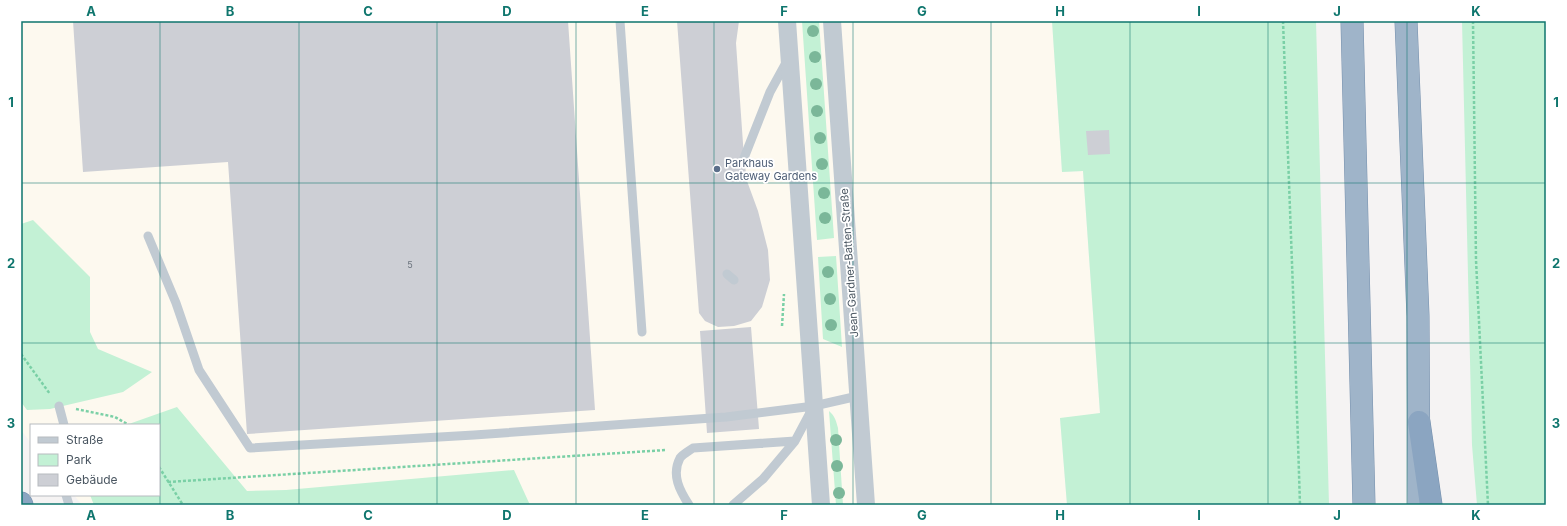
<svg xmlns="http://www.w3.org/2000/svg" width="1567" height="526" viewBox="0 0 1567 526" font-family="Inter,sans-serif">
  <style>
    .commercial { fill: #fdf9ef }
    .green { fill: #c3f1d5 }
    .building { fill: #cdcfd5 }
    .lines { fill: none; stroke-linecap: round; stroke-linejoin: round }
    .trunk-casing { stroke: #7690ad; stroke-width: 23 }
    .motorway-casing { stroke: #7690ad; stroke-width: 23 }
    .path { stroke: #7ad0a6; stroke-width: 2.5; stroke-dasharray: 3 2; stroke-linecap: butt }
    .service { stroke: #c1cad2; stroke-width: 9 }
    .minor { stroke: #c1cad2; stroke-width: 18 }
    .trunk { stroke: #9fb4c9; stroke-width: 22 }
    .motorway { stroke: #8ba5c1; stroke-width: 22 }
    .service-bridge { stroke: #c1cad2; stroke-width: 9 }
    .tree { fill: #7bb799 }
    .grid { fill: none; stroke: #0f766e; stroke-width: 1; stroke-opacity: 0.55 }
    .service-dot { fill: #5c6f8a; stroke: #fff; stroke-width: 1.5 }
    .labels { text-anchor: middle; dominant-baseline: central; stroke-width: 3.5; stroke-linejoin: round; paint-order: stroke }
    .number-label { font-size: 9px; fill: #6b747e }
    .service-label { font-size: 11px; fill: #4e5e75; stroke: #fff; text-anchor: start }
    .street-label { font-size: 11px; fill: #4a5661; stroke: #fff }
    .neatline { fill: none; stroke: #0f766e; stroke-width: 1.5 }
    .grid-label { font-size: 13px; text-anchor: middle; font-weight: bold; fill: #0f766e }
  </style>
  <rect width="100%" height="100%" fill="#f5f3f3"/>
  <path class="commercial" d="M21,21H1052L1062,172L1083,171L1100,414L1060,419L1067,505H82L74,495H159V425H31V443L21,430Z"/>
  <path class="green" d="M802,21H819L834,238L817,240Z
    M1052,21H1316L1329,505H1067L1060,418L1100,413L1083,171L1062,172Z
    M1462,21H1546V505H1477L1472,445Z
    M33,220L90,277V332L98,349L152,372L123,392L50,409L27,410L21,402V224Z
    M836,256L842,347L823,339L818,257Z
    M177,407L247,491L286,490L514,470L530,505H94L90,495H159V425H126Z
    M829,411C835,416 836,421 838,428L843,505H836Z"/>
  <path class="building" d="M73,21H568L595,410L247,434L228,162L83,172Z
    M677,21H739L736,43L744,158L747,181L758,211L768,250L770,280L762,307L751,321L734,326L718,327L705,321L699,313Z
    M1109,130L1110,154L1088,155L1086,131Z
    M751,327L759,429L707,433L700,331Z"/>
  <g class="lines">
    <defs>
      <path id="trunk" d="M1352,21L1364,505
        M1406,21L1418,316L1419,505"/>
      <path id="motorway" d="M1419,422L1431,505
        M21,503L22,505"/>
    </defs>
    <use href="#trunk" class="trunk-casing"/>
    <use href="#motorway" class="motorway-casing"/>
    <path class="path" d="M1283,21L1294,317L1300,505
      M1473,21L1476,260L1488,505
      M782,326L784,294
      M21,354L50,394
      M76,409L115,417L129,425
      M159,467L183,505
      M168,482L666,450"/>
    <path class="service" d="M620,21L642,332
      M744,158L770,92L787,61
      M148,236L176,303L199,370L250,448L474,435L726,417L814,406L858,396
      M59,406L64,425
      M66,495L69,505
      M689,505C680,491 671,475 680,458C683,454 689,451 693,448L795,441
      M733,505L763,479L795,441L812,409"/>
    <path class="minor" d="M787,21L821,505
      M832,21L866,505"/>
    <use href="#trunk" class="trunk"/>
    <use href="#motorway" class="motorway"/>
    <path class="service-bridge" d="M727,274L734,280"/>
  </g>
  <g class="tree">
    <circle cx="813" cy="31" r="6"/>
    <circle cx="815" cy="57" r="6"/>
    <circle cx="816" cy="84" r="6"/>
    <circle cx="817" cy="111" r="6"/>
    <circle cx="820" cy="138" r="6"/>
    <circle cx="822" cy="164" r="6"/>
    <circle cx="824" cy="193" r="6"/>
    <circle cx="825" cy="218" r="6"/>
    <circle cx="828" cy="272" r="6"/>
    <circle cx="830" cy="299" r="6"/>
    <circle cx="831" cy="325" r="6"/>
    <circle cx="836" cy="440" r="6"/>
    <circle cx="837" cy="466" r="6"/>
    <circle cx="839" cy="493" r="6"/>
  </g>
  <path class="grid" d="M160,21V505M299,21V505M437,21V505M576,21V505M714,21V505M853,21V505M991,21V505M1130,21V505M1268,21V505M1407,21V505M21,183H1546M21,343H1546"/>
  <circle class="service-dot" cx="717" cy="169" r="4"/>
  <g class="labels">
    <g class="number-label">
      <text x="410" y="264">5</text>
    </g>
    <g class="service-label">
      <text x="725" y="163">Parkhaus<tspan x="725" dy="13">Gateway Gardens</tspan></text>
    </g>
    <g class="street-label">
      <text transform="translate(849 263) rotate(-94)">Jean-Gardner-Batten-Straße</text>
    </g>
  </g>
  <rect width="1567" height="526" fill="none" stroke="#ffffff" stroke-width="44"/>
  <rect x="30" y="424" width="130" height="72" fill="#ffffff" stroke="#b7bbc0"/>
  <rect x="38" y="437" width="20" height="6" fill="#c1cad2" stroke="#b7bbc0"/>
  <text x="66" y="444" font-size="12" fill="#4a5661">Straße</text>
  <rect x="38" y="454" width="20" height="12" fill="#c3f1d5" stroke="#b7bbc0"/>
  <text x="66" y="464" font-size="12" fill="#4a5661">Park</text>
  <rect x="38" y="474" width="20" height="12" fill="#cdcfd5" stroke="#b7bbc0"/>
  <text x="66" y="484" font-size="12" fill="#4a5661">Gebäude</text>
  <rect x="22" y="22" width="1523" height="482" class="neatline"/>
  <g class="grid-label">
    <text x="91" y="16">A</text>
    <text x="230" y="16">B</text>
    <text x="368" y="16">C</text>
    <text x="507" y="16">D</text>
    <text x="645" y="16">E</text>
    <text x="784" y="16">F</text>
    <text x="922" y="16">G</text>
    <text x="1060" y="16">H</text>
    <text x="1199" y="16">I</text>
    <text x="1337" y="16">J</text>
    <text x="1476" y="16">K</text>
    <text x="11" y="107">1</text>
    <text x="1556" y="107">1</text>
    <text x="11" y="268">2</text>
    <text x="1556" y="268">2</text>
    <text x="11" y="428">3</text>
    <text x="1556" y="428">3</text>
    <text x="91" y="520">A</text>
    <text x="230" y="520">B</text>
    <text x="368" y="520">C</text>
    <text x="507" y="520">D</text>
    <text x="645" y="520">E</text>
    <text x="784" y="520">F</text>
    <text x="922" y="520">G</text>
    <text x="1060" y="520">H</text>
    <text x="1199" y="520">I</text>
    <text x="1337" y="520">J</text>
    <text x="1476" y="520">K</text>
  </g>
</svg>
